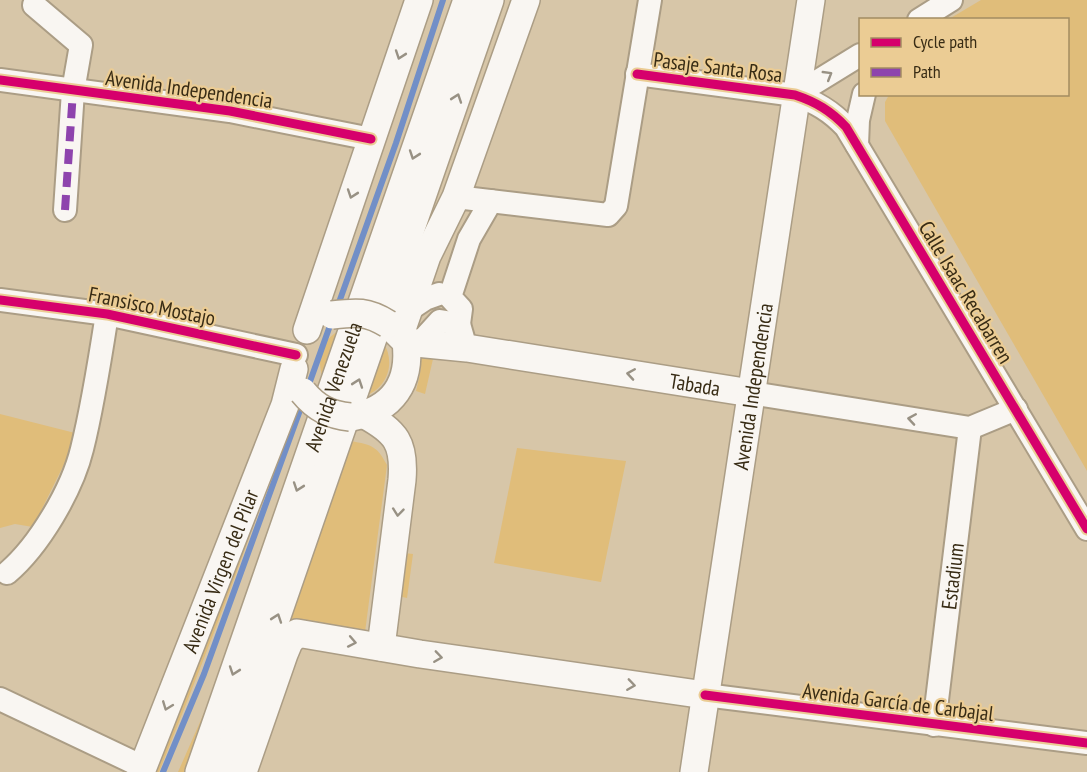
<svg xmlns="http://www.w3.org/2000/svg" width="1087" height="772" viewBox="0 0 1087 772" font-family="'PT Sans Narrow',sans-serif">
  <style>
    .green { fill: #e0bd7a }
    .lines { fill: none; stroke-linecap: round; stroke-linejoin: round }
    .stream { stroke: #728fc7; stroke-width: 6 }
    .minor-casing { stroke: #ab9d85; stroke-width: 26 }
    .major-casing { stroke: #ab9d85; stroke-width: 30 }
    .minor { stroke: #f9f6f2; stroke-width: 22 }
    .major { stroke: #f9f6f2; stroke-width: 27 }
    .major-bridge-casing { stroke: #ab9d85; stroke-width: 30; stroke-linecap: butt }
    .major-bridge { stroke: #f9f6f2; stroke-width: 27 }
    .quiet { stroke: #8e44ad; stroke-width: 8; stroke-dasharray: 15 8; stroke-linecap: butt }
    .cycleway-casing { stroke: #ebcc94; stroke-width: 13 }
    .cycleway { stroke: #d6006c; stroke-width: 9 }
    .oneway { stroke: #989184 }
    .labels { text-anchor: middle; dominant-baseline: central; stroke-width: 4.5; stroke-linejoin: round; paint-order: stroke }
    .street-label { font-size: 21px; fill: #382c15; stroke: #ebcc94 }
  </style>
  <rect width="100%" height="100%" fill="#d7c6a8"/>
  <path class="green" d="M981,0H1087V471L885,121V102L889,95L1068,94V20L949,19Z
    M340,330L323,379C316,359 321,340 340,330Z
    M383,342C396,362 388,388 365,396Z
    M421,358L433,359L425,394L416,391L420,374Z
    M0,414L79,434L33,527L15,524L0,528Z
    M351,441C372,445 377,446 387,465L365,632L299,619L287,624Z
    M517,448L626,461L601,582L494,563Z
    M277,455C243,562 201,667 159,772H151Z
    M404,553L413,554L407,598L398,596Z
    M222,672L187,772H178Z"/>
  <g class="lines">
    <path class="stream" d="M337,308L396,143L443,0
      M308,387L332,320
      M163,772L204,674L303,402"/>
    <defs>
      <g id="minor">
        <path d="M34,5L81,45L73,91L65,210"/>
        <path d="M919,20L951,0"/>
        <path d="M637,74L795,95C816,102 831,111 846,127L1087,529"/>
        <path d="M0,80L230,111L371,139"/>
        <path d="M795,95L860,55"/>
        <path d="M857,145L858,120L864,94"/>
        <path d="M456,197L608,215L616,206L650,0"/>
        <path d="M0,300L107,314L296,355"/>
        <path d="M410,309L425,299L439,294"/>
        <path d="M459,324L461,309L450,297L469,239L491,201"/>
        <path d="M420,343L440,321L459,324L463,338"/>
        <path d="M751,393L970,428L1016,409"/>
        <path d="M7,573C39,546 72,490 82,449C93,405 100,359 107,314"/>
        <path d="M705,695L1087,743"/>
        <path d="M0,699L143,767"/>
        <path id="s1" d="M934,725L970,428"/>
      </g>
      <g id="major">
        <path d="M307,330L419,0"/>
        <path d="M400,335L427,256L456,197L526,0"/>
        <path id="s2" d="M406,342L467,348L751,393"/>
        <path d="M365,415C396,432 405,443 402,480L381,647"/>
        <path d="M352,417C393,410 411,382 406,342L393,329"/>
        <path id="s3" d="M141,772L285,405L294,369"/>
        <path id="s4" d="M199,772L467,0"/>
        <path d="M223,772L490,0"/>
        <path d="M243,772L284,654L289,642L297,633L420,654L705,695"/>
        <path id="s5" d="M694,772L811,0"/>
      </g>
    </defs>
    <use href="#minor" class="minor-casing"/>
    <use href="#major" class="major-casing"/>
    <use href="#minor" class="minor"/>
    <use href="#major" class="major"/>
    <defs>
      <path id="major-bridge" d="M332,315C357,312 367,311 388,324
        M303,392C316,408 330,415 350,417"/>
    </defs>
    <use href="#major-bridge" class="major-bridge-casing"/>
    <use href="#major-bridge" class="major-bridge"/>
    <path class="quiet" d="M65,210L73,91"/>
    <defs>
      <path id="cycleway" d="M637,74L795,95C816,102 831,111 846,127L1087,529
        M0,80L230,111L371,139
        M0,300L107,314L296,355
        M705,695L1087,743"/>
    </defs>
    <use href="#cycleway" class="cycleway-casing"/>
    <use href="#cycleway" class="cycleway"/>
  </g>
  <defs><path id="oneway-chevron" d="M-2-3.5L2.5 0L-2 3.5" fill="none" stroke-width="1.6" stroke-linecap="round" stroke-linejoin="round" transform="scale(1.5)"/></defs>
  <g class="oneway">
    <use href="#oneway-chevron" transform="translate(400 55) rotate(109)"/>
    <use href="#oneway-chevron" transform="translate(828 75) rotate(-31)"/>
    <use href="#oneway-chevron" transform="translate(457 98) rotate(-71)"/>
    <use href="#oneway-chevron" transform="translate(414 155) rotate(109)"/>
    <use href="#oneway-chevron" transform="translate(352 194) rotate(109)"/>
    <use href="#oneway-chevron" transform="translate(631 374) rotate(-171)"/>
    <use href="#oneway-chevron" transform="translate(358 383) rotate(-71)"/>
    <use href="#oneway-chevron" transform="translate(912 419) rotate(-171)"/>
    <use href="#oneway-chevron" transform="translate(298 487) rotate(109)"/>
    <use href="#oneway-chevron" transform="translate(398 512) rotate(96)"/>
    <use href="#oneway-chevron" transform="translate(277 618) rotate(-71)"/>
    <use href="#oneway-chevron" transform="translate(352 642) rotate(11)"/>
    <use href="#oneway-chevron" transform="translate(438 657) rotate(8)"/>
    <use href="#oneway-chevron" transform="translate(234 671) rotate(109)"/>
    <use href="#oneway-chevron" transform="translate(631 685) rotate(8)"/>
    <use href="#oneway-chevron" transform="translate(167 706) rotate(111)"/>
  </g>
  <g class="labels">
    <g class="street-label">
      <text transform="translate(718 67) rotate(7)">Pasaje Santa Rosa</text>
      <text transform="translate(189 89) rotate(8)">Avenida Independencia</text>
      <text transform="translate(966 292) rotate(59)">Calle Isaac Recabarren</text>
      <text transform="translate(152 306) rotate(11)">Fransisco Mostajo</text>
      <text stroke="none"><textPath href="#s2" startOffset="292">Tabada</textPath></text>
      <text stroke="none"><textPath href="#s4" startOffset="408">Avenida Venezuela</textPath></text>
      <text stroke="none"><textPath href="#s5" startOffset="390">Avenida Independencia</textPath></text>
      <text stroke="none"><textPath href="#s3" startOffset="216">Avenida Virgen del Pilar</textPath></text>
      <text stroke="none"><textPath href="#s1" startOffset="150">Estadium</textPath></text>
      <text transform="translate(898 702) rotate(7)">Avenida García de Carbajal</text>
    </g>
  </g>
  <rect x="859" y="18" width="210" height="78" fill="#ebcc94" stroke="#a38c61" stroke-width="1.5"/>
  <rect x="871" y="38" width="30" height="9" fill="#d6006c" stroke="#a38c61" stroke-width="1.5"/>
  <text x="913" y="48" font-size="18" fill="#382c15">Cycle path</text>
  <rect x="871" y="68" width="30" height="9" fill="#8e44ad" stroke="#a38c61" stroke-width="1.5"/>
  <text x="913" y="78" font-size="18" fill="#382c15">Path</text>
</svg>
